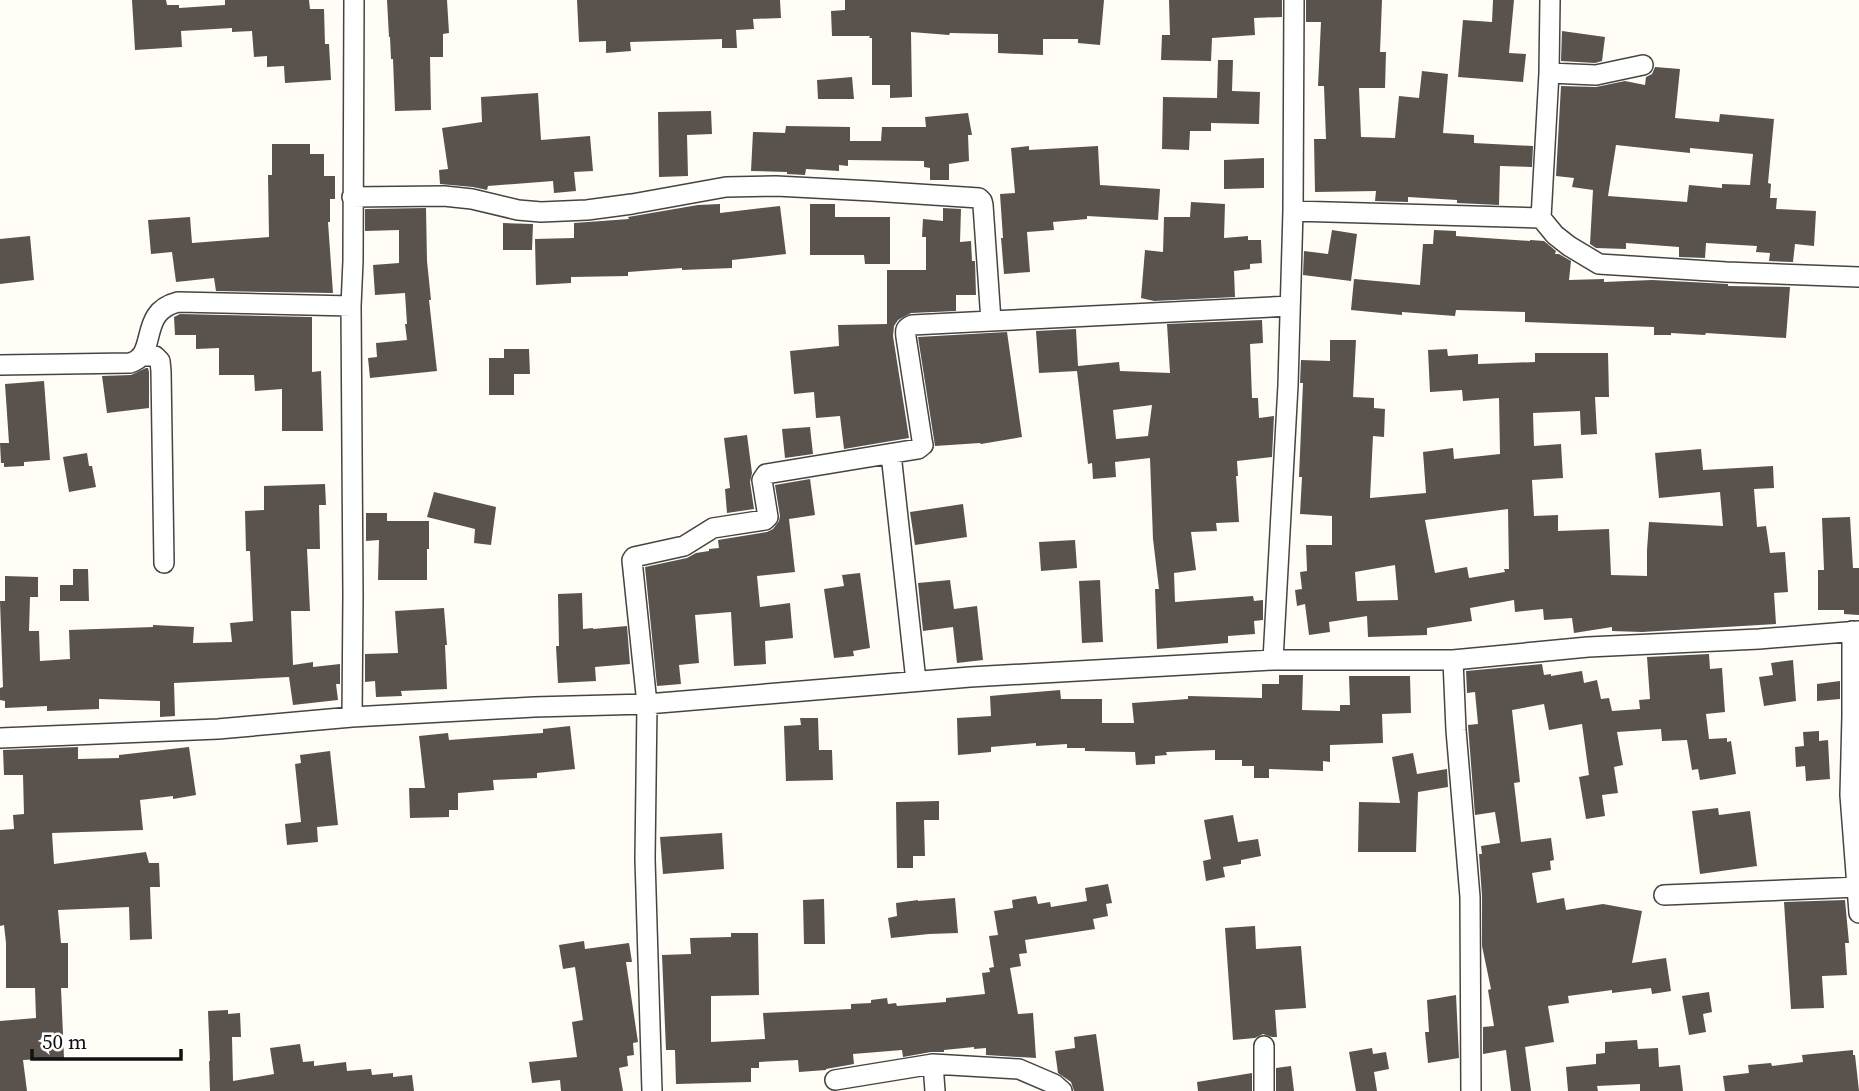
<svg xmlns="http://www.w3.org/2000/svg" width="1859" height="1091" viewBox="0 0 1859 1091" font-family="'Source Serif 4',serif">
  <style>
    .building { fill: #5a524d; fill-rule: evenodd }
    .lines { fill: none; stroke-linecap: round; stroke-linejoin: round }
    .minor-casing { stroke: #444; stroke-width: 22 }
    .minor { stroke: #fff; stroke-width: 19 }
  </style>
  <rect width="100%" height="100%" fill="#fffdf5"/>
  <path class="building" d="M132,0H166L167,5H179V8L225,5V0H309L310,9H324L325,44H329L331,80L285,83L284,66L267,67V56L254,57L252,31L232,32V28L181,31L182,47L135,50Z
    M387,0H447L449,33L443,34V57H430L431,110L395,111L393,59H391L390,37H389Z
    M577,0H780L781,18L753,19L754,29L736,30L737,48H722V39L630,42L631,51L606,53V41L579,42Z
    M845,0H1104L1100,45L1078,43V39H1043V55L998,53V34L950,33L949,35L911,32L912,97L890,98V85H872V38H869L870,36H832L831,11L845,10Z
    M1169,0H1282V17L1254,18L1255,35L1212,38L1211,61L1161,60L1162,35H1170Z
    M1306,0H1382L1380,52H1386L1385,88H1359L1361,137L1395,138L1399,96L1419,98L1422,71L1448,74L1443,133L1474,135V143L1533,146L1532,167L1500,166L1499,205L1457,203V200L1408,197V202L1375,201L1376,191L1315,192L1314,139H1326L1324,86H1318L1321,22H1306Z
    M1493,0H1514L1509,53L1526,54L1523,82L1458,77L1463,20L1492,22Z
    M1562,31L1605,37L1602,61L1595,63L1561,61Z
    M1218,60H1233L1232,91L1260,92L1259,124L1211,123V131H1190L1189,150L1162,149L1163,97L1217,98Z
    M1655,67L1680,69L1675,118L1719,122L1720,114L1774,119L1768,183L1771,184L1770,198H1777L1776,209L1816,211L1814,246L1795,244L1793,262L1769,261L1770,253L1756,252L1757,246L1706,243L1705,258L1679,257V247L1626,243V249L1596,248L1590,244L1593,190L1572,187L1574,178L1556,176L1561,86L1596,87L1625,81L1645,85L1646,77L1652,74ZM1616,145L1690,153V148L1753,154L1750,185L1722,184V188L1689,185L1687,202L1608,196Z
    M852,77L854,99H818L817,80Z
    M538,93L541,140L590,136L593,171L574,172L576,191L554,193L553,181L488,186L487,190L473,187L440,184L439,170L448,169L442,128L482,122L481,97Z
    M711,111L712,134L687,135L688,176L659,177L658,112Z
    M968,113L972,135H968L969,161L949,164V180H930V168L924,167V161L848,160V166L839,165V171L806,169L805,175L787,174V172L751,171L753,132L785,133L786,126L850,127V141H881L882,127H926L925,117Z
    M272,144H310V154H324V176H335V199H330V222H328L333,293L216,291L214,278L176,282L172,252L151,254L148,220L190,217L192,243L269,237L268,175H272Z
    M1029,146V150L1098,146L1100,185L1160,189L1158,220L1087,216V219L1053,222L1054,230L1027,232L1030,272L1004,274L1001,238H1003L1000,194L1015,193L1011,148Z
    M1264,158V188L1224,189V160Z
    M1191,202L1225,204L1224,238L1248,236V240H1261L1262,263L1250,264V269L1234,271L1235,297L1154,301L1141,298L1145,250L1163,252L1164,217H1190Z
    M720,204V213L780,206L786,254L732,260V268L682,270V268L628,272V276L571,277V283L536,285L535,239L574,238V223L629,219L628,217L698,205Z
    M810,204H835V217H890V264H865L864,255H810Z
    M426,208L427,261L431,300H429L437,371L370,378L368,358L377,357L376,343L407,340L405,324H407L405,293L375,295L373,265L399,263V230L365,231V209Z
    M943,208L961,209L960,242L971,241L972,261H975L976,295H956V311L911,313L898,320L894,326L893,336L909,438L844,449L840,416L816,418L814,392L794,394L790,351L839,346L838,325L887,324V270H926V237H922L923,219L943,221Z
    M503,223L533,224L532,250H503Z
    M1332,230L1357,234L1351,281L1303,275L1304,251L1328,254Z
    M1434,230L1456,231V236L1530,241V240L1544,241L1556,251L1555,254H1559L1571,261L1569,280L1604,279V282L1652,280L1728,284V286L1790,287L1786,338L1706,333L1705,335L1671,333V335H1654V327L1525,322V312L1456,310L1455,316L1402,312V315L1351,310L1354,279L1420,285L1423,244H1433Z
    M30,236L34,280L0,284V239Z
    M180,314L312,317V372L321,371L323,431H282V389L255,391L254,375H219V348L196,349V335H175L174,317Z
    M1262,320L1263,343L1250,344L1252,398H1258L1259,418L1274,416L1272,457L1237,461L1238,476H1236L1239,522L1216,523L1217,531L1191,532L1196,570L1174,573L1175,602L1253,596L1254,601L1263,600V620L1254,621L1255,634L1228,636V643L1157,649L1155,589H1159L1153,539L1150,458L1115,462L1116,477L1093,479L1092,463L1088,464L1077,371L1039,373L1036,331L1076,329L1078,366L1119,362L1120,371L1170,373L1167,324ZM1152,405L1148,436L1116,439L1113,410Z
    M1007,332L1022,437L981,444L980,443L935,446L918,337Z
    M1330,340H1356L1353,397L1374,398V408L1385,409L1384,437L1373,436L1370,498L1426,493L1423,452L1453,448L1454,459L1500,454L1499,398L1463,401L1462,390L1430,392L1428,350L1447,349L1448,356L1478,354V364L1535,362V353H1608L1609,397H1595L1597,434L1581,435L1580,411L1533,413L1534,446L1561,444L1563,478L1532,480L1534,516L1558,515V531L1609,529L1611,575L1647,576V550L1649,522L1723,526L1720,492L1659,498L1655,453L1701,449L1703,470L1773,466L1774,488L1754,489L1757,527L1766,526L1770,553L1785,552L1788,592L1774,593L1776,624L1642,632L1612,631V627L1574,633L1572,618L1544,620L1543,609L1515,612L1514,600L1470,608L1472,621L1427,628V635L1368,637L1367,616L1329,622L1330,632L1309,635L1305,604L1297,606L1295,590L1302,589L1300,572L1307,571L1306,545H1332V516L1300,514L1302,477H1299L1303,383H1300L1301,360L1330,361ZM1508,509L1509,569H1504L1505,572L1469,578L1467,567L1435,573L1425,520ZM1395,565L1398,600L1357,601L1355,572Z
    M504,349H529L530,374H514V395H489V358H504Z
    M146,368H148L149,372V408L107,413L102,376L131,375Z
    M44,381L50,460L24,462V466L4,467V463H1L0,443H9L5,384Z
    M810,427L813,454L785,458L782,429Z
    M747,435L752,473L750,482L754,509L727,513L725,489L730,488L724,438Z
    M87,453L89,466H92L96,487L69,492L63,457Z
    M810,479L815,515L789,519L795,572L757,576L760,607L790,603L793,638L765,641L766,664L734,666L731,612L695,615L699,663L679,665L681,684L657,686L645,567L687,558L696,553L709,551V549L719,548L718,540L767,532L773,529L779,521L780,516L775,485Z
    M325,484L326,505H319L320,549H307L310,611H291L293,665L313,662V667L340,664V684H336L338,700L293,705L289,677L174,683L175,716L160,717V701L99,699V709L47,711V706L5,708V701L0,700V688L3,687L0,601H5V576L38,577V597H30L29,631H39L40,661L70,659L69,630L153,627V625L194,627L193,643L232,642L230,623L253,621L250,551H246L245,511L264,510V486Z
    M434,492L496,507L491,545L474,543L475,529L427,517Z
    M963,504L967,537L915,545L910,512Z
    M366,513H387V521H429V549H427V580H378L379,540L366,541Z
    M1850,517L1853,568H1859V615L1844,614V610H1818V570H1824L1822,518Z
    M1075,540L1077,568L1041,571L1039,542Z
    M73,569H88L89,601H60V585H73Z
    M860,573L870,648L853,651L854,656L834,658L824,589L844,586L842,575Z
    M950,580L954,609L977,606L983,660L957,663L953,627L923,631L918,583Z
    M1100,580L1103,642L1082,643L1079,581Z
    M582,593L583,629L593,628V629L627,626L630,664L595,667L596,681L558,683L556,646H559L558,594Z
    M444,608L447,645H445L447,689L401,691L402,696L376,697L375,681L365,682V654L398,653L395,611Z
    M1709,654L1710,669L1722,668L1725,712L1706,714L1709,739L1727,738V742L1731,741L1736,774L1700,780L1698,769L1692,770L1687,740L1662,741L1661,729L1617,732L1623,765L1614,767L1618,793L1602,795L1605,816L1586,819L1579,777L1589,775L1582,724L1549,730L1544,704L1512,710L1520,782L1514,783L1521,842L1551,838L1554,860L1550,861L1551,870L1532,873L1537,903L1564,898L1566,910L1603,904L1642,911L1632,963L1666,958L1671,991L1652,994L1651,988L1612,993V990L1568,996L1569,1003L1548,1006L1554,1042L1525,1047L1531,1091H1511L1506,1050L1483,1054V1027L1494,1026L1488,990L1491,989L1482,946V896L1479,854H1482L1481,846L1500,843L1495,812L1475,815L1468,725L1478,724L1475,692L1467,693L1466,671L1542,664L1544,675L1551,674V676L1582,671L1584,683L1597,680L1601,699L1609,698L1612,711L1640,709L1639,700L1650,699L1647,657Z
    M1793,660L1796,701L1764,706L1759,677L1773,675L1771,663Z
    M1279,675H1303L1302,710L1340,711V705H1350L1349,676H1410L1411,713L1382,714L1383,743L1330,745V762L1323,761V771L1269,769V778H1254V766H1242V760H1215V750L1166,752L1167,755L1155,756V764L1136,765L1135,752L1085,751V748H1067V744L1036,746V743L991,747V752L958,755L957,718L991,716L990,696L1060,690L1061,699H1102V723H1134L1132,703L1188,699V696L1262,698V684H1279Z
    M1840,681V699L1817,701V684Z
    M800,718H818L819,750H832L833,780L786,781L784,726L801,725Z
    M570,726L575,769L537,773V778L493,780L494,790L458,793V810H449V817L410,818L409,788H425L419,736L448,733L449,740L543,733V729Z
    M1819,731V741L1828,740L1830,779L1806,781L1805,766L1796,767L1795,747L1804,746L1803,732Z
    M78,747V759L119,758V755L189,747L196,795L173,799V796L140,800L143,830L52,833L54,864L146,852L149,863H159L160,887H150L152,939L130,940L129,907L58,910L61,943H68V988H61L64,1058L23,1060L27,1091H0V1021L36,1018L35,988H6V943L4,925L0,926V830L14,829L13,815L24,814L23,775H4L3,750Z
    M330,751L338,825L317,827L318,842L287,845L285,824L301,822L295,764L301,763L300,755Z
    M1413,753L1417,774L1447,769L1448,787L1418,792L1416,852H1358L1359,802L1400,803L1392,757Z
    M939,801V820H924L925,856H913V868H897L896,802Z
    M1718,808L1719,815L1750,811L1757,866L1700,874L1692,811Z
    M1233,815L1238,842L1258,839L1261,856L1241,860V864L1223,867L1225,877L1206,881L1203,861L1211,859L1204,820Z
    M722,833L724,869L663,874L660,837Z
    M1108,884L1112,903L1106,904L1108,916L1093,919L1095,929L1025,940L1027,953L1019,954L1021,966L1010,968L1018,1014L1033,1013L1036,1058L986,1055V1048L974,1049V1047L944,1050V1052H931L903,1057L902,1050L853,1054L854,1064L826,1069V1070L799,1072L798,1060L759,1062V1068H751V1082L676,1084L675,1050H666L662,955L691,954L690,938L731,937V933H758L759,995L711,996V1042L765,1039L763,1013L851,1009V1004L871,1003V1000L887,998L888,1004L896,1003L897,1006L946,1002V998L985,994L982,973L990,972L989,968L994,967L989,936L998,935L994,911L1013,908L1012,900L1036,896L1038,904L1050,902L1051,907L1087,901L1085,888Z
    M955,898L958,933L929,934L891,938L888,918L897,916L896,903L918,900V901Z
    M824,899L825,944H804L803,900Z
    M1845,900L1849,943H1845L1847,975L1822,976L1824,1008L1791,1009L1784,902Z
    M1255,926L1256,949L1301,946L1306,1008L1275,1010L1277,1037H1272L1263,1034L1255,1038L1233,1040L1225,928Z
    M584,941L585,949L629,943L632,962H626L638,1042L633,1043L634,1055L627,1056L628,1066L619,1068L623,1091H561L560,1080L532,1083L529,1062L577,1057L572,1022L583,1020L575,967L563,969L559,945Z
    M1709,992L1712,1012L1703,1014L1706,1032L1689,1035L1682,996Z
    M1456,995L1459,1058L1428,1063L1425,1032H1429L1427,1000Z
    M228,1010V1014L240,1013L241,1037H232L233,1081L274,1074L270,1048L300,1044L303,1062L314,1061V1066L346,1062L347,1071L371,1069L372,1075L393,1073V1077L412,1075L414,1091H210L209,1061H210L208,1011Z
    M1096,1034L1104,1091H1074L1071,1082L1058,1073L1055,1051L1075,1048L1074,1037Z
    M1637,1040L1638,1049L1658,1048L1659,1067L1680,1065L1683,1091H1640V1084L1597,1086L1598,1091H1568L1566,1067L1596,1064V1054L1605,1053V1042Z
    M1372,1048L1373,1054L1386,1052L1389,1069L1374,1072L1377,1091H1356L1349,1052Z
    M1853,1050V1055H1855L1859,1091H1725L1723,1076L1749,1073L1748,1065L1771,1063L1772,1066L1803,1062L1802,1055Z
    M1291,1066L1294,1091H1276V1068Z
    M1252,1073V1091H1198L1197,1082Z"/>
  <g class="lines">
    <defs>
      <path id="minor" d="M1549,73L1596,75L1643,65
        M352,197L444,196L472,199L518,210L541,212L587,210L632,204L726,187L776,186L872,191L979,198L982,201L983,205L991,321L1290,306
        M1293,211L1541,218L1555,235L1569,246L1599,264L1726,272L1859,277
        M1541,218L1549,73L1550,0
        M142,356H155L160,361L161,371L164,563
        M0,365L130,363C159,355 137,312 178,302L351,306
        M891,454L916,681
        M1852,631V716L1850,795L1859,913
        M1273,660L1288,385L1293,211L1294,0
        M1453,660L1456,730L1470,897L1471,1091
        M352,717L353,595L351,306L353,261L354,0
        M0,738L218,729L352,717L534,707L647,704L970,677L1273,660H1453L1588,647L1759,639L1859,631
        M1664,895L1859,887
        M1264,1046V1091
        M933,1064L935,1091
        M835,1080L933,1064L1019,1069L1054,1084L1062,1091
        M652,1091L645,859L647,704L632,560L634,557L684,546L713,528L765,520L768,517L762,480L766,474L918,449L923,445L922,440L906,337C905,330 905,328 912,325L991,321"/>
    </defs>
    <use href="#minor" class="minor-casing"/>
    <use href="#minor" class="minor"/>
  </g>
  <path d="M32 1049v10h149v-10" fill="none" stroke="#111111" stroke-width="3.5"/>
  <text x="42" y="1049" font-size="21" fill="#111111" stroke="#ffffff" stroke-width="5" paint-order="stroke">50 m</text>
</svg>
